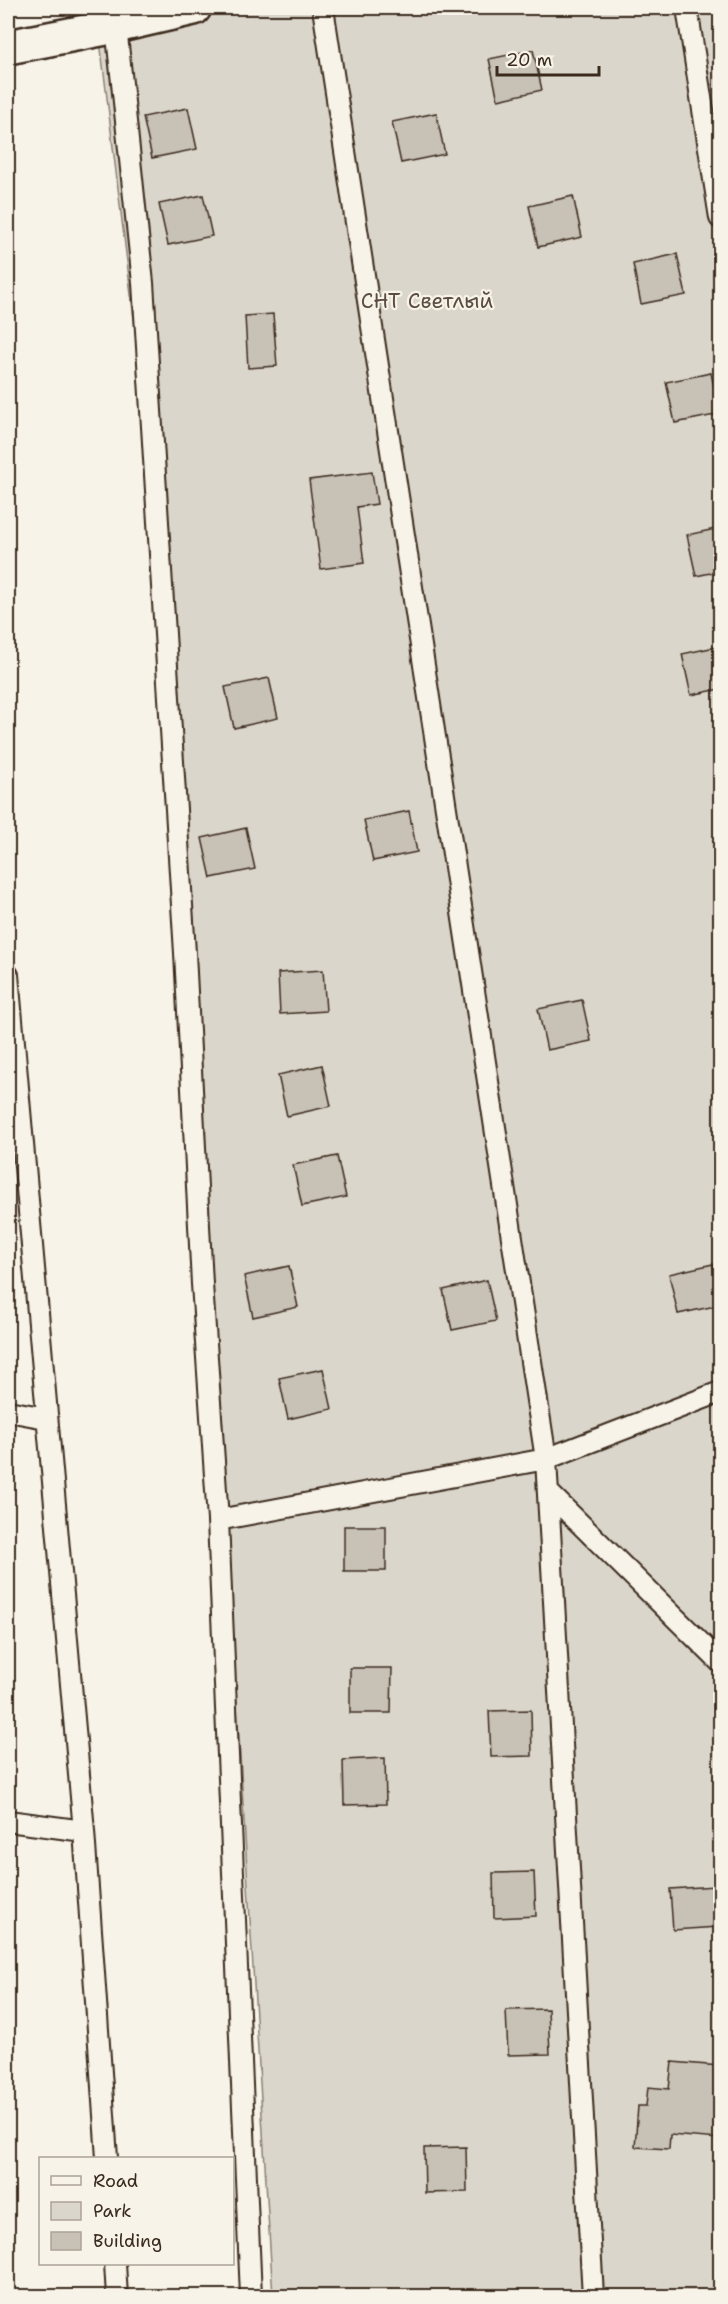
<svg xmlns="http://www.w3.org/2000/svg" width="728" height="2304" viewBox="0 0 728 2304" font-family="'Shantell Sans',sans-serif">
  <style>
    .green { fill: #dbd6cb; stroke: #8b8074; stroke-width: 1.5 }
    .building { fill: #c8c1b6; stroke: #3b2a1e; stroke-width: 1.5 }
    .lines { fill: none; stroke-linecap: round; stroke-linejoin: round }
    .service-casing { stroke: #3b2a1e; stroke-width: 24 }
    .minor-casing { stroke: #3b2a1e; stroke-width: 38 }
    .service { stroke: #f7f3e8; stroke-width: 20 }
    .minor { stroke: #f7f3e8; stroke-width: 33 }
    .labels { text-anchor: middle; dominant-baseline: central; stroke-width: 4.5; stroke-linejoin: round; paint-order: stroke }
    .park-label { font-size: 21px; fill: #5b4c41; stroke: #f7f3e8 }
  </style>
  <rect width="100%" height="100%" fill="#f7f3e8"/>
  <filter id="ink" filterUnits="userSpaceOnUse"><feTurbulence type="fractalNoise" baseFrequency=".0167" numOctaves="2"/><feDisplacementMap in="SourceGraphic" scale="12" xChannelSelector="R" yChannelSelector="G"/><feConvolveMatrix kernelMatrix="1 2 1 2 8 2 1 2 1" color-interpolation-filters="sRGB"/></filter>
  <g filter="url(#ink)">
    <path class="green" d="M96,8H720V2296H273L171,622Z"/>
    <path class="building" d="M533,50L542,90L498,100L489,59Z
      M188,108L197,149L152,158L143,117Z
      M436,113L445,154L401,163L392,122Z
      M203,195L212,236L168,245L159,204Z
      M573,196L582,237L538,247L529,206Z
      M677,254L686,295L641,304L633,264Z
      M273,314L277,366L248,368L245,316Z
      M711,373L720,414L675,423L666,382Z
      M372,472L377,504L357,507L364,563L321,569L309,480Z
      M720,528V571L696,576L687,535Z
      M720,646V689L691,695L682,654Z
      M269,678L278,718L234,728L225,687Z
      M409,811L417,852L373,861L364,820Z
      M246,828L255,869L211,878L202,838Z
      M323,970L326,1011L280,1014L278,973Z
      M582,1000L591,1041L547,1050L538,1009Z
      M322,1065L331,1106L287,1116L278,1075Z
      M337,1156L346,1197L302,1206L293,1165Z
      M713,1264L720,1305L678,1314L669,1274Z
      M289,1266L298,1307L253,1317L244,1276Z
      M487,1280L496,1321L452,1330L443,1290Z
      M323,1369L332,1409L288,1419L279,1378Z
      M344,1526H386V1571H344Z
      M350,1668H392L391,1713H350Z
      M531,1710L532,1756L491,1757L489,1711Z
      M385,1758L386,1804L344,1805L343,1760Z
      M534,1872L536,1916L494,1918L493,1873Z
      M715,1886L718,1927L673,1930L670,1889Z
      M548,2009L550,2054L508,2055L506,2010Z
      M672,2062L720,2066L719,2139L670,2135L669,2149L635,2147L638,2106H646L648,2087L669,2089Z
      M466,2147L467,2192L425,2193L424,2148Z
      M720,2237V2279H718L715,2238Z"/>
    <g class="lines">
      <defs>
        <path id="service" d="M323,8L546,1459L593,2296
          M687,8L720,218
          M116,26L143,283L185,953L202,1284L218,1520
          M8,975L84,1831L107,2158
          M8,1411L46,1418
          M548,1492L720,1662
          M8,1821L84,1831
          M115,2264L117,2296
          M251,2296L218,1520L546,1459L720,1392"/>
        <path id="minor" d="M8,47L116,26L194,8"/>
      </defs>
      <use href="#service" class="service-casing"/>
      <use href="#minor" class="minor-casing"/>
      <use href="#service" class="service"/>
      <use href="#minor" class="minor"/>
    </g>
  </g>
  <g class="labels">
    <g class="park-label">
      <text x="427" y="301">СНТ Светлый</text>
    </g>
  </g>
  <rect width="728" height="2304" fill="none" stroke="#f7f3e8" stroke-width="30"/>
  <rect x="15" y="15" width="698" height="2274" fill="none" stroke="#3b2a1e" stroke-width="2" filter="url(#ink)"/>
  <rect x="39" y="2157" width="195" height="108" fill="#f7f3e8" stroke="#aca397" stroke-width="1.5"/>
  <rect x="51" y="2176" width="30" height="9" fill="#f7f3e8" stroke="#aca397" stroke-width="1.5"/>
  <text x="93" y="2187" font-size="18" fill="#3b2a1e">Road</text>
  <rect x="51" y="2202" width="30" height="18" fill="#dbd6cb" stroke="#aca397" stroke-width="1.5"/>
  <text x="93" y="2217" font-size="18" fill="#3b2a1e">Park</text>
  <rect x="51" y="2232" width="30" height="18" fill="#c8c1b6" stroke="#aca397" stroke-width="1.5"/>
  <text x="93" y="2247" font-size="18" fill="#3b2a1e">Building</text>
  <path d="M497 66v9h102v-9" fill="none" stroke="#3b2a1e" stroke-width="3"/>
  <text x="506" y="66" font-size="18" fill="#3b2a1e" stroke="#f7f3e8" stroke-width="4.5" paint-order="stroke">20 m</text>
</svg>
